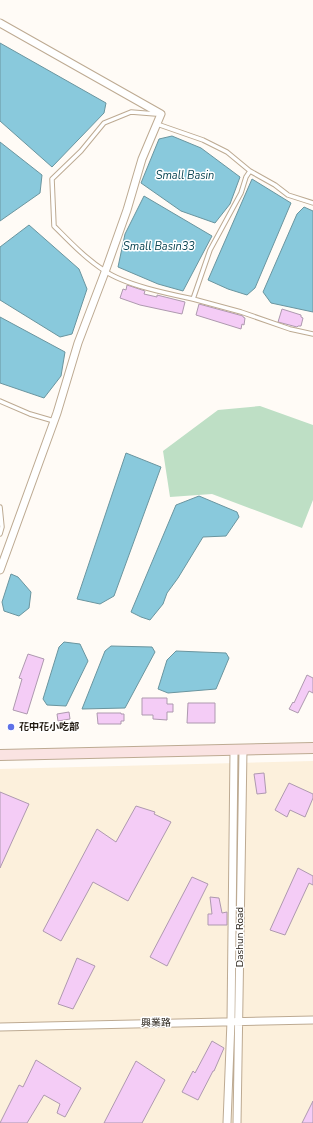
<svg xmlns="http://www.w3.org/2000/svg" width="313" height="1123" viewBox="0 0 313 1123" font-family="'Nunito Sans','Noto Sans TC',sans-serif">
  <style>
    .industrial { fill: #fcf0dc }
    .green { fill: #bedfc5 }
    .water { fill: #89c9dc; stroke: #6a959f }
    .building { fill: #f4ccf6; stroke: #ae99af }
    .lines { fill: none; stroke-linecap: round; stroke-linejoin: round }
    .service-casing { stroke: #bdaa92; stroke-width: 5.5 }
    .minor-casing { stroke: #bdaa92; stroke-width: 9 }
    .secondary-casing { stroke: #bdaa92; stroke-width: 12 }
    .service { stroke: #fff; stroke-width: 3.5 }
    .minor { stroke: #fff; stroke-width: 7 }
    .secondary { stroke: #fae3e2; stroke-width: 10 }
    .poi-dot { fill: #5e71e8; stroke: #fff; stroke-width: 1.5 }
    .labels { text-anchor: middle; dominant-baseline: central; stroke-width: 3; stroke-linejoin: round; paint-order: stroke }
    .poi-label { font-size: 10px; font-weight: bold; fill: #221b12; stroke: #fff; text-anchor: start }
    .street-label { font-size: 10px; fill: #221b12; stroke: #fff }
    .water-label { font-size: 11px; font-style: italic; fill: #0a4553; stroke: #fff }
  </style>
  <rect width="100%" height="100%" fill="#fffbf6"/>
  <path class="industrial" d="M313,761V1123H0V769Z"/>
  <path class="green" d="M260,406L313,425V500L302,528L212,494L170,497L163,451L218,410Z"/>
  <path class="water" d="M0,43L106,103L104,113L52,167L0,121Z
    M172,136L201,148L240,177L230,204L215,223L181,211L141,183L159,139Z
    M0,142L42,175L40,193L0,221Z
    M252,179L291,203L255,288L247,295L228,289L208,280Z
    M144,196L212,236L183,291L158,284L118,267L125,234Z
    M304,207L313,211V312L271,303L263,292L297,214Z
    M29,225L79,269L87,289L72,334L60,337L0,300V247Z
    M0,317L65,352L61,376L44,398L0,383Z
    M126,453L161,467L114,596L100,604L77,599Z
    M199,496L237,512L239,517L226,536L203,537L178,578L167,593L163,604L150,620L141,617L131,612L176,505Z
    M11,574L18,577L31,592L29,608L19,616L4,611L2,602Z
    M64,642L80,644L88,661L66,706L47,705L43,699L59,647Z
    M111,646L152,647L155,652L125,708L82,709L105,651Z
    M176,651L226,653L229,658L216,689L168,693L158,689L167,660Z"/>
  <path class="building" d="M127,285L145,291L144,294L157,297V295L185,302L182,314L140,305L120,298L123,289L126,290Z
    M199,304L243,316V317L245,318L244,325L242,324L241,329L196,315Z
    M282,309L301,315V317L303,318L301,326H298L297,327L278,322Z
    M28,654L44,659L27,714L13,710L22,679L19,678Z
    M307,675L313,678V693L309,691L298,713L289,709L293,702L294,703Z
    M142,698H167V704H173V712H167V720L153,719V715H142Z
    M188,703H215V723H187Z
    M69,712L70,719L58,721L57,714Z
    M97,713H121V714H124V721H121V724H98Z
    M264,773L266,793L257,794L254,774Z
    M289,783L313,794V798L305,817L290,810L287,817L275,810Z
    M0,792L29,804L0,868Z
    M136,806L155,812L154,814L171,822L128,901L93,882L61,941L43,931L97,829L116,842Z
    M298,868L313,876V885L309,883L285,935L270,930Z
    M192,877L208,884L167,966L150,957Z
    M210,897L219,898L222,913L227,912V925H208V914H212Z
    M77,958L95,966L73,1009L58,1004Z
    M212,1041L224,1048L214,1071H213L198,1100L182,1092L193,1071L195,1073Z
    M36,1060L81,1088L65,1117L57,1113L60,1104L44,1095L27,1123H0L19,1085L23,1087Z
    M136,1061L165,1080L142,1123H104Z
    M313,1101V1123H302Z"/>
  <g class="lines">
    <defs>
      <path id="service" d="M156,114L131,112L104,123L81,151L52,179L54,226C70,242 86,259 105,271C125,285 169,294 193,299L210,250L241,193L246,177L250,171L227,152L203,140L157,124
        M250,171L275,185L288,195L313,203
        M193,299L241,312L290,329L313,334
        M0,401L30,414L54,421
        M0,507L2,527L0,534"/>
      <path id="minor" d="M0,23L161,114L142,159L127,210L105,272L78,343L57,413L0,570
        M0,1027L313,1020
        M227,1123L231,1021L234,751
        M237,1123L243,750"/>
      <path id="secondary" d="M0,755L313,748"/>
    </defs>
    <use href="#service" class="service-casing"/>
    <use href="#minor" class="minor-casing"/>
    <use href="#secondary" class="secondary-casing"/>
    <use href="#service" class="service"/>
    <use href="#minor" class="minor"/>
    <use href="#secondary" class="secondary"/>
  </g>
  <circle class="poi-dot" cx="11" cy="727" r="4"/>
  <g class="labels">
    <g class="poi-label">
      <text x="19" y="727">花中花小吃部</text>
    </g>
    <g class="street-label">
      <text transform="translate(240 937) rotate(-90)">Dashun Road</text>
      <text transform="translate(156 1023) rotate(-1)">興業路</text>
    </g>
    <g class="water-label">
      <text x="185" y="175">Small Basin</text>
      <text x="159" y="246">Small Basin33</text>
    </g>
  </g>
</svg>
